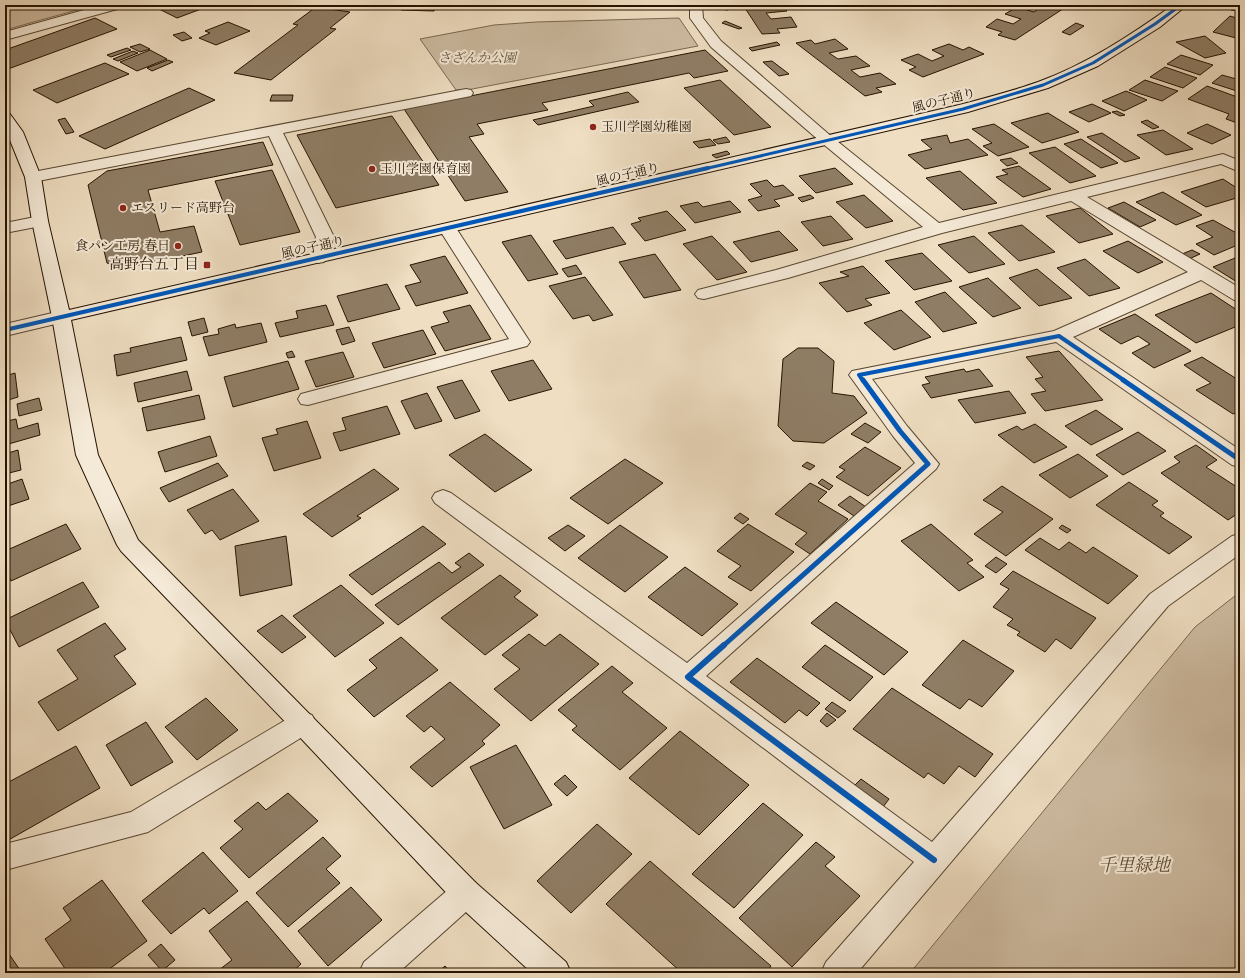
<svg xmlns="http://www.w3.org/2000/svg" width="1245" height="978" viewBox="0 0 1245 978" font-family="'Old Standard TT','Noto Serif JP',serif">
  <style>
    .green { fill: #cdbba1; stroke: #7a6750 }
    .building { fill: #8f7d65; stroke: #261300 }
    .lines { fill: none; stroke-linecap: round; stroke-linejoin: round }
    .street-casing { stroke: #584630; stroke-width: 2 }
    .secondary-casing { stroke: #261300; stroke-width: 2 }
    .street { fill: #f5ead7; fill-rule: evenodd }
    .secondary { fill: #f5ead7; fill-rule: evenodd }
    .cycleway-far3-casing { stroke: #f5ead7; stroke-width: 4.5 }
    .cycleway-far2-casing { stroke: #f5ead7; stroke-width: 6 }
    .cycleway-far1-casing { stroke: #f5ead7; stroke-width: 8 }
    .cycleway-casing { stroke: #f5ead7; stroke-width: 9 }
    .cycleway-far3 { stroke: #0057b8; stroke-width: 3 }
    .cycleway-far2 { stroke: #0057b8; stroke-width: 4 }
    .cycleway-far1 { stroke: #0057b8; stroke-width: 5 }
    .cycleway { stroke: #0057b8; stroke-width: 6 }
    .poi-dot { fill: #8f2418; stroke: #f5ead7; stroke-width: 1.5 }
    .labels { text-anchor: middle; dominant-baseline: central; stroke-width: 4; stroke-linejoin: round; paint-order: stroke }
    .far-park-label { font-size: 13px; font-style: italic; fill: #604e38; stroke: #f5ead7 }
    .far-street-label { font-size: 13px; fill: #261300; stroke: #f5ead7 }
    .far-poi-label { font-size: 13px; fill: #261300; stroke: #f5ead7; text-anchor: start }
    .poi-label { font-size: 15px; fill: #261300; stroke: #f5ead7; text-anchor: end }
    .near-park-label { font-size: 18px; font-style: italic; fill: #604e38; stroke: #f5ead7 }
  </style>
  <rect width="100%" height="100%" fill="#efdec2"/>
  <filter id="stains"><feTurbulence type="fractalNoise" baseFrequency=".005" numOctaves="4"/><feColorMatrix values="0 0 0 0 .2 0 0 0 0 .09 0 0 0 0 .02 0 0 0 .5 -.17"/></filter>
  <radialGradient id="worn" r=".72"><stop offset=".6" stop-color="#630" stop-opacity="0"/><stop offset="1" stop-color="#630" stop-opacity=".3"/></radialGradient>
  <path class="green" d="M5,5H95L5,30Z
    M679,18L698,46L467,90H456L420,39L494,25L536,22Z
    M1240,592V973H910L1195,627Z"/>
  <path class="building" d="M161,5H212L177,18L155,7Z
    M403,5H437L434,11L401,10Z
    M721,5H731L728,10L719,9Z
    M743,5H782L787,11L766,13L771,19L791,17L797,27L777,29L780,33L762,34Z
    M1032,5H1069L1015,40L998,35L1002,32L986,27L997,19L1013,24L1021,19L1005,14L1017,7L1034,12L1041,7Z
    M1236,5L1240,6V15L1236,14L1239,11L1231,10Z
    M316,7L350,12L330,28L336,29L271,80L234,73L298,25L293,24Z
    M1230,16L1240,19V39L1213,32Z
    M95,18L117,29L8,69L5,68V50Z
    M725,21L742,28L739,29L722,23Z
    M228,22L250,31L216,45L199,38L210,33L205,31Z
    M1076,23L1084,26L1070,35L1062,32Z
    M184,32L192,38L182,41L173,35Z
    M1205,36L1226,53L1205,58L1176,42Z
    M835,39L848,49L829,53L838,59L856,56L870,66L851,70L860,77L880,73L896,84L876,88L882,92L865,96L796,43L811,40L815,44Z
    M777,42L780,45L752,51L749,48Z
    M140,44L150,49L140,52L130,47Z
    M949,44L963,50L969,47L984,54L923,77L909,70L916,67L901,60L918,54L932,61L944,56L932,50Z
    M127,48L131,50L111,57L107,55Z
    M150,50L167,59L137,71L120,62Z
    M705,50L728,71L694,78L689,73L542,103L548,110L477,124L484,134L469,137L508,192L465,201L404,109Z
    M133,51L138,53L118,61L113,59Z
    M1181,55L1213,65L1200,75L1167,64Z
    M168,60L173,62L152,71L147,68Z
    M772,61L789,74L779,76L763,62Z
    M105,63L129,74L57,103L33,90Z
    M1165,67L1197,78L1183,88L1150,77Z
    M1222,75L1240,80V92L1212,83Z
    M720,80L771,127L734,135L684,88Z
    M1145,80L1178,91L1162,101L1129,90Z
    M1207,86L1240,98V124L1226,119L1229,114L1188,99Z
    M189,88L215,100L105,149L79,136Z
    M1126,91L1147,100L1124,111L1102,101Z
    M628,92L639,102L538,125L533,120L594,106L589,101Z
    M272,95H293L292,101H270Z
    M1092,104L1111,113L1089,122L1069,112Z
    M1117,111L1125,115L1120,116L1112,112Z
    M1048,113L1079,132L1042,143L1011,123Z
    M392,116L439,185L336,208L297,135Z
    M65,118L74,132L66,134L58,120Z
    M1147,120L1159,127L1153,129L1141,122Z
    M994,124L1029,147L998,156L983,146L992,143L972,129Z
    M1207,124L1231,135L1212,144L1187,133Z
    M1163,130L1193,149L1166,155L1137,135Z
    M1102,133L1140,158L1125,162L1087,137Z
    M947,135L950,143L968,139L988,155L925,169L908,155L932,149L921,140Z
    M726,137L730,142L718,144L713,140Z
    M710,139L716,145L699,148L693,142Z
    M1081,139L1118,163L1101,168L1064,144Z
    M263,142L273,165L148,190L160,232L194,226L202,252L124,268L107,263L88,185L107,171Z
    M1055,147L1096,176L1070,183L1029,153Z
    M727,151L730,154L716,158L712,155Z
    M1011,158L1018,163L1007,166L1000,160Z
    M1019,166L1051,189L1023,197L996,177L1008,174L1002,170Z
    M835,168L853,184L816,193L799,176Z
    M272,170L300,232L240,245L215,181Z
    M960,171L997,203L963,210L926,178Z
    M1223,179L1240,190V197L1206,207L1181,192Z
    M767,180L774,187L783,185L794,195L774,200L780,206L758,211L748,200L762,196L750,184Z
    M1163,192L1202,215L1176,225L1136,202Z
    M810,195L814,198L802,202L798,198Z
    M864,195L893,221L866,228L836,202Z
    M730,201L741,212L695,223L680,206L698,202L703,207Z
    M1124,202L1156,220L1140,227L1108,208Z
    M1080,208L1113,234L1079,243L1046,216Z
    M667,211L686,230L645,241L631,224L641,221L638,218Z
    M831,216L853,239L823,246L801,222Z
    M1213,220L1240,235V244L1214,255L1196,244L1213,237L1196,226Z
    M1022,225L1055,252L1019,261L988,233Z
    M613,227L626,244L566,259L553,241Z
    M779,231L798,250L751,262L733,242Z
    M531,235L558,274L528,281L502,242Z
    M712,236L747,272L717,280L683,244Z
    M974,236L1005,264L969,273L938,245Z
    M1128,241L1163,262L1138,273L1103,251Z
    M1192,250L1200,254L1189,259L1182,254Z
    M922,253L952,281L914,290L885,261Z
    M655,254L681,290L644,298L619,262Z
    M445,256L468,293L416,306L405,286L421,282L410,265Z
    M1240,256V280L1237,282L1213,267Z
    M1085,259L1120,288L1089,296L1057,268Z
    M576,265L582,274L568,277L562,269Z
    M863,266L890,293L865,299L872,305L847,312L819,283L849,276L840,272Z
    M1037,269L1072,298L1039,306L1009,278Z
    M585,277L613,315L593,321L589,315L573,319L549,286Z
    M988,278L1021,308L993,317L959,287Z
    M387,284L400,309L348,322L337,296Z
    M945,292L977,323L943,332L915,302Z
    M1211,293L1240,312V325L1196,343L1155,315Z
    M326,305L334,325L280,337L275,323L298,318L296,311Z
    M470,305L491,339L445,351L431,327L449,322L443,312Z
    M901,310L931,337L894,350L864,323Z
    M1135,314L1191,351L1154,368L1132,353L1150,344L1138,336L1121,344L1099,329Z
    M204,318L208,332L192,336L188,322Z
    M261,323L267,342L209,356L203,337L219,334L218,329L235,324L236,328Z
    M349,327L355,341L342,345L336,330Z
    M423,330L436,354L384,368L372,343Z
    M181,337L187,360L117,376L114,355L131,352L130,348Z
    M798,348H818L834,361L832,393L854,396L867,413L824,443L793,441L778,426L783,359Z
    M292,351L295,357L288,358L286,353Z
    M1059,351L1103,400L1045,411L1031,394L1046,391L1035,379L1043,377L1026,357Z
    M343,352L354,377L316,387L305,361Z
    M1202,357L1240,381V411L1233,414L1196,390L1211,383L1184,365Z
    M533,360L552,389L509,401L491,371Z
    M288,361L299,389L233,407L224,377Z
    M964,369L966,372L979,369L993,386L931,398L922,385L930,383L925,377Z
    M187,371L192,390L138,402L134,383Z
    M15,373L18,397L5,401V376Z
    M462,380L480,411L455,419L437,387Z
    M1009,391L1026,413L975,423L958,400Z
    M427,393L442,421L415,429L401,401Z
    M199,395L205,419L147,431L142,408Z
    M39,398L42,410L19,416L17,404Z
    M387,406L400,434L340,451L333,433L346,430L342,418Z
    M1096,410L1123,429L1091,445L1065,426Z
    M5,412L7,421L16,419L18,429L38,423L40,435L5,445Z
    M307,421L321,458L274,471L262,438L278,434L276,429Z
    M865,423L881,432L868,443L851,434Z
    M1035,424L1067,447L1034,463L998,435L1017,426L1022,430Z
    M1138,432L1166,451L1123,475L1096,455Z
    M485,434L532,470L495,492L449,455Z
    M210,436L217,456L165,472L158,452Z
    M1196,445L1217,460L1206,467L1240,489V512L1228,520L1161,473L1180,462L1174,457Z
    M865,447L901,468L868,496L836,477L845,470L839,467Z
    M18,450L21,470L5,474V454Z
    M1078,454L1108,476L1070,498L1039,475Z
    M625,459L663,483L608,524L570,498Z
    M807,462L815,466L810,470L802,466Z
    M218,463L228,476L169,502L160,488Z
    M374,469L399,489L357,516L361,518L332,537L303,514Z
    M22,479L29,499L5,507V485Z
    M822,479L833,486L829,490L818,483Z
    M1129,482L1158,501L1152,505L1164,513L1160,516L1192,537L1169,554L1096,505Z
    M810,483L827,492L818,501L848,519L810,554L795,544L807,533L775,514Z
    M1002,486L1053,519L1006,556L974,534L1003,512L983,500Z
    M233,489L259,521L220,540L212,530L205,534L187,510Z
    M850,496L866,507L854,516L838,505Z
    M740,513L749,519L743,524L734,518Z
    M66,524L81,549L11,581L8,574L5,575V551Z
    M748,524L794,552L751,591L728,577L741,566L717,551Z
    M931,524L973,560L967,563L984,577L959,591L901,541Z
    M568,525L585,536L565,551L548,538Z
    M620,525L668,557L625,592L578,558Z
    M1062,525L1071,530L1067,533L1059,528Z
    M423,526L446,544L372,595L349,575Z
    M286,536L292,585L240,596L235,546Z
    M1040,538L1059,550L1069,542L1086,553L1093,547L1138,576L1108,604L1025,550Z
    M469,553L484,565L398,625L375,605L439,562L452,573L461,567L455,563Z
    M996,557L1007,564L996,573L985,566Z
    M685,567L738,604L702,636L648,597Z
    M1013,571L1096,618L1071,649L1056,639L1045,652L1017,635L1020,632L1007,625L1013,619L993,607L1009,589L1000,584Z
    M500,575L521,591L514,597L538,615L485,655L441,618Z
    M83,582L99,607L19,647L5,620Z
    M341,585L384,623L335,657L293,616Z
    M836,602L908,652L884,675L811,623Z
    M282,615L306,637L282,653L257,631Z
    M105,623L126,649L114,656L136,684L58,731L38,702L78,679L57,650Z
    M529,634L545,646L560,634L599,664L531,721L494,689L520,669L502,655Z
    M401,637L438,670L374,717L347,690L377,668L369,660Z
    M963,640L1014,671L982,707L969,699L960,709L922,685Z
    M825,645L873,677L850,701L802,667Z
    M757,658L820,703L807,716L799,710L785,723L730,682Z
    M612,666L633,683L622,692L667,728L620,770L572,730L577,726L558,710Z
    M450,682L500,725L482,741L485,744L432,787L410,767L445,739L431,726L424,732L406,716Z
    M892,688L993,754L975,777L959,766L944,784L928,773L924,778L853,729Z
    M206,698L238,730L197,760L165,727Z
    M832,702L846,711L838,718L825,709Z
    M827,713L836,720L827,727L820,721Z
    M146,722L173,762L131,786L106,745Z
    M680,731L749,785L699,835L629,778Z
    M516,745L552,805L504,829L470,767Z
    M76,746L100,788L5,842V784Z
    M565,775L577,787L567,796L554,784Z
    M861,779L889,799L883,807L854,786Z
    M288,793L318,821L249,878L220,848L243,829L234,821L258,802L266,810Z
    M763,803L803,835L734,908L692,874Z
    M597,824L632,854L571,913L537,881Z
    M323,837L341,856L326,869L340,883L288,927L256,893Z
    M816,842L835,857L825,866L860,896L792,967L739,918Z
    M203,852L238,891L209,914L204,908L171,934L142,901Z
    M650,861L771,966L766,973H682L606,904Z
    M102,880L147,941L104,973H68L45,939L71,920L63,908Z
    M351,887L382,920L328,966L298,931Z
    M247,901L301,964L291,973H215L232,960L209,931Z
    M161,944L175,960L162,971L148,955Z
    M5,948L22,973H5Z
    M445,966L451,973H437Z"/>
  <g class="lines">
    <defs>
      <path id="street" d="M102,5H122L121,8L5,40V32Z
        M690,5H702L703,18L721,41L832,137L939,223L1223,154L1240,161V172L1221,164L1087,197L1240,288V301L1234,300L1201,280L1073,337L1240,450V467L1232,465L1056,342L872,379L907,426L939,464L936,469L706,676L932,842L1150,594L1232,536L1240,534V554L1168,606L857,973H821L826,962L914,862L679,684L435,503L432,498L435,493L443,490L451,493L687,663L915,463L893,436L852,379L849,375L852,371L1054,331L1188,272L1071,201L942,233L788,278L704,299L698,298L695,294L698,290L776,270L923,227L822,143L711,47L690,18Z
        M466,89L471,90L473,93L471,96L283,133L334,237L324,262L318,263L312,262L309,258L316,237L269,136L33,182L27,180L25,177L27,174L33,172Z
        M40,216L46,217L48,221L46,225L5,233V223Z
        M448,224L454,225L530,342L527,346L308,405L301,404L298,399L301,394L509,339L439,229L442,225Z
        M61,311L68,313L70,317L68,321L5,336V324Z
        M303,712L312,715L316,723L312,731L148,832L5,870V844L131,812L294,715Z
        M466,879L476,883L481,893L476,903L398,973H359L364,962L456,883Z"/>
      <path id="secondary" d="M1173,5H1187L1160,27L1098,66L1048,88L968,112L71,320L98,455L138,540L476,883L566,962L571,973H532L456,903L294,731L121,551L117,545L76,455L52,317L32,221L25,177L5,128V113L10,114L23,132L41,177L48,221L69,310L959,105C985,98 1013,91 1038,82C1087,64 1131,35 1173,5Z"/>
    </defs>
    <use href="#street" class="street-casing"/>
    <use href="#secondary" class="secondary-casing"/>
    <use href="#street" class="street"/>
    <use href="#secondary" class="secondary"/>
    <defs>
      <path id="cycleway-far3" d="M704,169L963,109L1043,85L1093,63L1155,24L1181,5"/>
      <path id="cycleway-far2" d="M5,330C239,274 474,223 708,168
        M863,381L859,375L1059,336L1125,381"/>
      <path id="cycleway-far1" d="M1123,380L1240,460
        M723,646L928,464L900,431L863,380"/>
      <path id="cycleway" d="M724,645L688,677L934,860"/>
    </defs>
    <use href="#cycleway-far3" class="cycleway-far3-casing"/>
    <use href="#cycleway-far2" class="cycleway-far2-casing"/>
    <use href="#cycleway-far1" class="cycleway-far1-casing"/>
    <use href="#cycleway" class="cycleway-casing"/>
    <use href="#cycleway-far3" class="cycleway-far3"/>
    <use href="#cycleway-far2" class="cycleway-far2"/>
    <use href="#cycleway-far1" class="cycleway-far1"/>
    <use href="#cycleway" class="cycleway"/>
  </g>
  <g class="poi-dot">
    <circle cx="593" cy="127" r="4"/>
    <circle cx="372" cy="169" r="4"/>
    <circle cx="123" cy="208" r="4"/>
    <circle cx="178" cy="246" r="4"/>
    <rect x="203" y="261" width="8" height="8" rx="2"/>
  </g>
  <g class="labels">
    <g class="far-park-label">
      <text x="477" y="58">さざんか公園</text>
    </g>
    <g class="far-street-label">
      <text transform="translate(944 101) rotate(-14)">風の子通り</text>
      <text transform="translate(628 175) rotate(-13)">風の子通り</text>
      <text transform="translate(313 248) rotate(-12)">風の子通り</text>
    </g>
    <g class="far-poi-label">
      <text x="601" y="127">玉川学園幼稚園</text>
      <text x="380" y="169">玉川学園保育園</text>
      <text x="131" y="208">エスリード高野台</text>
      <text x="170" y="246" text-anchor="end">食パン工房 春日</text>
    </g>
    <g class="poi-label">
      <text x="199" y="265">高野台五丁目</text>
    </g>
    <g class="near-park-label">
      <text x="1134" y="866">千里緑地</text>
    </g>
  </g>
  <rect width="1245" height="978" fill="none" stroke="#efdec2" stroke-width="20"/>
  <rect x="6" y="6" width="1233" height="966" fill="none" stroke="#261300" stroke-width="2"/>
  <rect x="10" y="10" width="1225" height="958" fill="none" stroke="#261300"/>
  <rect width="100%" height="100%" filter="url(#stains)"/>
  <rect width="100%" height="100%" fill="url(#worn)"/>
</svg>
